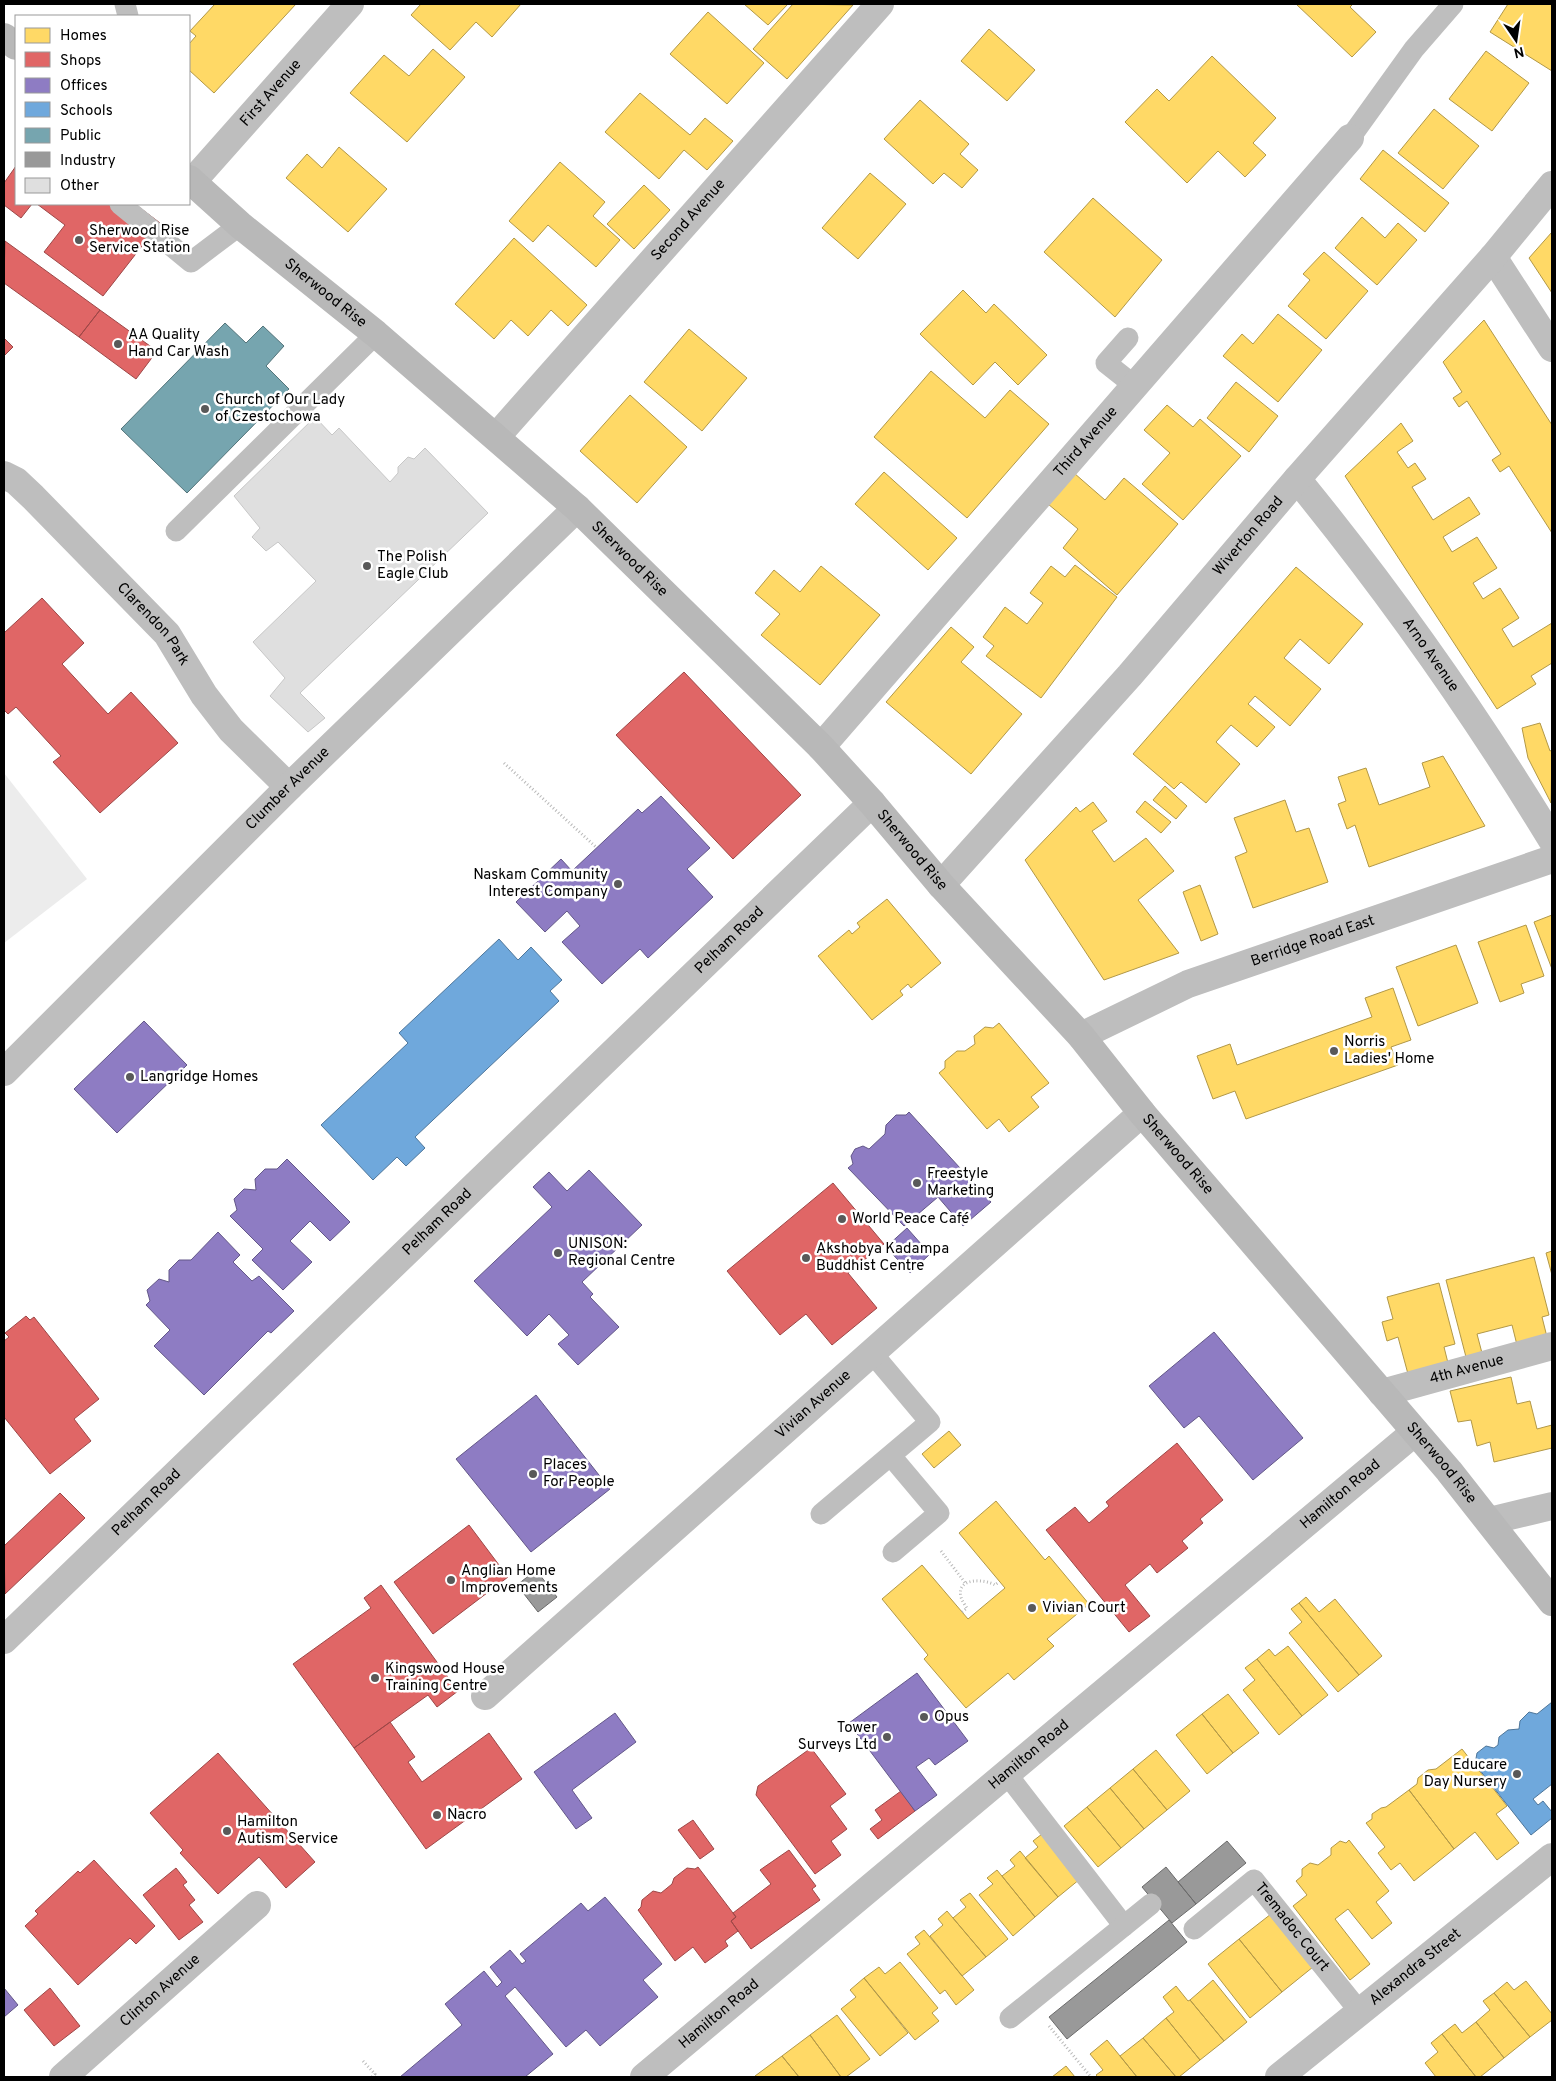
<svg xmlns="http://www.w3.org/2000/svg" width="1556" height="2081" viewBox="0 0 1556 2081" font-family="Overpass,sans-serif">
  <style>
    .green { fill: #ececec }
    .homes { fill: #ffd966; stroke: #b29847 }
    .shops { fill: #e06666; stroke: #9d4747 }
    .offices { fill: #8e7cc3; stroke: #635788 }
    .schools { fill: #6fa8dc; stroke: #4e769a }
    .public { fill: #76a5af; stroke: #53747a }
    .industry { fill: #999; stroke: #6b6b6b }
    .building { fill: #dfdfdf; stroke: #c7c7c7 }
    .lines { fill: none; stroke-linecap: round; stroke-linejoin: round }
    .path { stroke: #b9b9b9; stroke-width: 3; stroke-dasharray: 1 2.5; stroke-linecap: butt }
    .service { stroke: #bebebe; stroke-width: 21 }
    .minor { stroke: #bebebe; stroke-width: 28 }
    .secondary { stroke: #b8b8b8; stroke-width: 28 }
    .poi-dot { fill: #595959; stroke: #fff; stroke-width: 2 }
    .labels { text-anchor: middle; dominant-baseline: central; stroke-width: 5; stroke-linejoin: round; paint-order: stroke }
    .street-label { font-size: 15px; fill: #000; stroke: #fff }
    .poi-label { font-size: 15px; fill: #000; stroke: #fff; text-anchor: start }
  </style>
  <rect width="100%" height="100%" fill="#fff"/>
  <path class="green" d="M4,773L87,879L4,943Z"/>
  <path class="homes" d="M215,4H296L214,93L189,70V44L196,36L190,31Z
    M421,4H521L492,37L476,22L450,50L411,15Z
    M744,4H788L768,25Z
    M793,4L853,5L787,79L753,49Z
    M1296,4H1353L1350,7L1376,32L1352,57Z
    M1508,4H1552V71L1490,32Z
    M708,12L764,63L727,104L670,54Z
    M989,29L1035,70L1007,101L961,61Z
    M433,49L465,77L407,142L350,93L384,55L409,76Z
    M1486,51L1529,83L1492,131L1449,99Z
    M1212,56L1276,118L1253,143L1266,155L1245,177L1218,151L1187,183L1125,122L1157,89L1169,101Z
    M640,93L690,135L705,118L733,141L707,170L684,150L659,179L605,132Z
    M920,100L969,144L960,154L978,170L962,188L944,173L933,184L884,139Z
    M1434,109L1479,146L1443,189L1398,153Z
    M339,147L387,189L348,232L286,178L307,154L322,168Z
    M1383,150L1449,203L1425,232L1360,179Z
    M560,162L605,202L593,216L620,240L596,267L548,225L533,242L509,221Z
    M870,173L906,204L858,259L822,228Z
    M644,185L670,210L634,249L607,224Z
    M1093,198L1162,260L1115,317L1044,252Z
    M1362,217L1385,238L1398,223L1417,240L1377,285L1335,248Z
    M1552,232V293L1529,258Z
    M514,238L587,305L568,326L551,310L528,336L511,320L494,339L455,304Z
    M1324,252L1368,291L1326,339L1288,306L1310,280L1303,274Z
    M963,290L986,313L994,304L1047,355L1018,385L995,362L973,385L920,334Z
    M1278,314L1322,350L1278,402L1223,356L1242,334L1253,344Z
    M1484,320L1552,425V533L1509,466L1500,472L1492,460L1501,454L1467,401L1459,407L1453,398L1462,392L1443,362Z
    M689,329L747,378L702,431L644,382Z
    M931,371L985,418L1010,390L1049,424L967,518L874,437Z
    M1236,382L1278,416L1249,452L1207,418Z
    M630,395L687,447L637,503L580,451Z
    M1167,405L1193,427L1200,419L1241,456L1183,520L1142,484L1170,453L1144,430Z
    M1401,423L1413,441L1397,452L1408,468L1415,463L1426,479L1412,487L1433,520L1469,497L1480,514L1443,537L1452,552L1477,537L1497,568L1473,583L1483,599L1500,588L1519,618L1502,629L1513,647L1552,623V663L1531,676L1536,684L1497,709L1345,476Z
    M884,472L957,538L928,570L855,504Z
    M1074,473L1105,500L1124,478L1178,524L1117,595L1063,548L1078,529L1048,504Z
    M1075,565L1117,597L1041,698L986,656L994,646L983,637L1005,607L1027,624L1043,603L1030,593L1051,566L1065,577Z
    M821,566L880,615L820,685L761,635L780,614L755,593L774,570L800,592Z
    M1296,567L1363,624L1329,664L1300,639L1284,658L1321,689L1290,726L1255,696L1248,704L1275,727L1257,747L1231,725L1216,742L1240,764L1206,803L1181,782L1174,789L1133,754Z
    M951,627L974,647L961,662L1022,714L971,774L886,702Z
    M1540,723L1550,751L1552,750L1551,803L1528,758L1522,728Z
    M1443,756L1485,826L1369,867L1355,825L1347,829L1338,804L1346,801L1338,777L1366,768L1379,805L1430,787L1422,763Z
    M1165,786L1187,806L1176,819L1153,800Z
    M1285,800L1296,832L1309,828L1328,882L1253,908L1235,857L1247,852L1234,818Z
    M1145,801L1171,822L1161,833L1136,812Z
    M1093,802L1107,821L1092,831L1114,862L1146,838L1174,871L1138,900L1179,953L1104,980L1025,860L1076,807L1080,812Z
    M1200,885L1218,934L1201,941L1183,892Z
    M887,899L941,963L911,988L908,984L900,991L903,995L872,1020L818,956L849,930L852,934L860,927L857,923Z
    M1552,915V969L1534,922Z
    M1526,925L1544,976L1521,984L1524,993L1500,1002L1478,942Z
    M1456,945L1478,1003L1418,1026L1396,967Z
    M1393,988L1411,1040L1391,1047L1398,1065L1246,1119L1235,1091L1213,1099L1197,1056L1230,1044L1237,1065L1372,1017L1365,998Z
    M999,1023L1049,1083L1031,1097L1039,1107L1009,1132L999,1119L987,1129L939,1073L945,1068V1061L957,1051H965L975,1044L974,1036L985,1027L993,1028Z
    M1552,1251V1275L1546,1253Z
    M1534,1257L1549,1315L1542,1317L1547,1337L1517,1345L1512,1325L1477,1334L1482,1353L1466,1357L1446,1280Z
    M1439,1283L1455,1344L1444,1347L1448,1363L1408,1374L1398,1337L1387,1341L1382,1322L1393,1319L1387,1297Z
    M1511,1377L1517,1404L1530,1401L1537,1429L1552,1425V1448L1494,1462L1490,1442L1477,1446L1471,1420L1458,1422L1450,1391Z
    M949,1431L961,1445L934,1468L922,1454Z
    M996,1501L1045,1560L1049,1556L1089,1604L1047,1639L1054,1646L1014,1680L1008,1673L966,1708L924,1659L928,1655L882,1599L922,1565L968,1619L1005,1588L959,1533Z
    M1306,1597L1319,1612L1335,1599L1382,1656L1359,1675L1299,1603Z
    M1299,1603L1359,1675L1338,1692L1289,1633L1302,1622L1291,1609Z
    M1288,1646L1328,1695L1302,1716L1257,1659L1269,1649L1275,1656Z
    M1257,1659L1302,1716L1279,1735L1243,1690L1255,1680L1245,1668Z
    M1228,1694L1259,1733L1233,1753L1202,1714Z
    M1202,1714L1233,1753L1207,1774L1176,1735Z
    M1462,1749L1507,1806L1496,1814L1519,1843L1497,1860L1475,1832L1454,1849L1409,1790L1417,1784L1418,1778L1428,1770L1436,1769Z
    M1156,1750L1190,1791L1167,1810L1133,1769Z
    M1133,1769L1167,1810L1144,1829L1110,1788Z
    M1110,1788L1144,1829L1121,1848L1087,1807Z
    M1409,1790L1454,1849L1414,1881L1400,1863L1391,1870L1378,1853L1385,1847L1366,1823L1372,1819V1814L1381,1808L1386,1807Z
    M1087,1807L1121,1848L1098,1867L1064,1826Z
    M1042,1834L1080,1879L1058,1897L1025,1858L1038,1847L1033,1841Z
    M1349,1840L1389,1891L1376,1902L1392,1923L1372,1939L1348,1909L1335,1919L1370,1964L1350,1980L1293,1906L1307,1895L1296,1881L1302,1876V1869L1310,1863L1318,1865L1331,1855V1848L1340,1841L1346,1843Z
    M1020,1851L1058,1897L1035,1917L1002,1876L1015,1866L1010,1860Z
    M997,1870L1035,1917L1013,1936L979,1895L993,1884L987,1878Z
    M970,1893L1008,1939L986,1957L953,1918L966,1907L960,1900Z
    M947,1911L986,1957L962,1976L930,1936L943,1925L938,1919Z
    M1271,1914L1313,1967L1282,1992L1239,1939Z
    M924,1930L974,1990L956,2005L945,1990L940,1994L907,1954L920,1944L915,1937Z
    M1239,1939L1282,1992L1250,2018L1208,1964Z
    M900,1962L938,2008L932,2013L939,2021L915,2040L864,1978L879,1967L885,1974Z
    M864,1978L908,2033L880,2056L841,2009L856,1997L850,1990Z
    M1213,1980L1247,2022L1224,2041L1190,2000Z
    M1526,1981L1552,2014V2020L1530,2037L1494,1993L1507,1982L1514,1990Z
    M1176,1986L1188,2001L1190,2000L1224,2041L1200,2060L1166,2018L1174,2012L1163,1997Z
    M1494,1993L1530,2037L1504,2058L1476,2022L1490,2010L1483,2001Z
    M837,2015L870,2059L846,2077H841L810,2035Z
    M1166,2018L1200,2060L1179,2077H1176L1143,2038Z
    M1476,2022L1504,2058L1480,2077H1476L1442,2034L1455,2024L1462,2033Z
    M1442,2034L1476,2077H1436L1425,2063L1438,2052L1431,2043Z
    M810,2035L841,2077H799L782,2056Z
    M1143,2038L1176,2077H1137L1120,2056Z
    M1107,2040L1120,2056L1137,2077H1098L1096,2075L1103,2070L1090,2054Z
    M782,2056L799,2077H756L755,2076Z
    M1066,2066L1075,2077H1052Z"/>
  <path class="shops" d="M16,166V204H32L21,218L4,205V183Z
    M37,204H135L160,223L103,296L44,252L65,225Z
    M5,241L100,310L79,337L4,283Z
    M100,310L157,351L136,379L79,337Z
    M4,338L13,347L4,356Z
    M42,598L84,643L62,664L108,714L131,692L178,743L100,813L53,762L61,756L16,707L8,714L4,710V633Z
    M684,672L801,795L733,859L616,735Z
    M833,1183L884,1244L848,1273L877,1308L832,1345L806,1314L780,1335L727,1271Z
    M26,1316L30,1320L34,1317L99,1399L74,1419L91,1441L50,1474L4,1417V1341L9,1337L5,1333Z
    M1177,1443L1223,1500L1200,1519L1203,1523L1182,1541L1188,1548L1157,1573L1150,1564L1125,1585L1150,1616L1129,1632L1046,1530L1075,1507L1089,1523L1109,1506L1106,1502Z
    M60,1493L85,1518L5,1594L4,1546Z
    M469,1525L508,1577L433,1634L394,1582Z
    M381,1585L458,1691L437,1707L428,1695L354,1748L293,1664L371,1608L364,1598Z
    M390,1722L415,1757L408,1762L422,1782L489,1733L522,1779L426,1849L354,1748Z
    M811,1748L846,1794L830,1806L847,1829L831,1841L841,1855L815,1874L756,1795L758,1786Z
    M218,1753L315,1862L286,1888L259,1857L218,1894L180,1853L183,1850L150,1813Z
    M901,1791L915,1811L878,1839L870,1829L882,1820L875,1810Z
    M693,1820L714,1849L700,1859L678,1830Z
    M789,1850L816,1886L812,1889L820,1900L751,1949L731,1921L736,1917L733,1913L771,1884L760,1870Z
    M94,1860L155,1926L136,1944L130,1938L78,1985L25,1926L38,1914L35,1911L78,1871L80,1873Z
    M698,1867L736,1917L731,1921L738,1931L725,1941L728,1946L705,1963L693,1947L675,1961L638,1910L641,1907L642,1900L653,1891L661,1893L672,1884L674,1878L687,1868L695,1869Z
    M176,1868L187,1882L183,1885L195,1900L189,1905L203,1922L179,1940L143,1895Z
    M50,1988L80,2026L54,2046L24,2010Z"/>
  <path class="offices" d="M661,796L710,848L687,869L713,897L648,958L640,949L602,984L562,942L580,926L567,911L545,932L516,902L561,859L572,871L638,809L642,813Z
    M144,1021L187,1065L117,1133L74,1089Z
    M909,1112L991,1202L963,1226L938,1197L904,1226L848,1168L853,1164L851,1156L855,1149L863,1146L869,1149L885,1134L886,1125L896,1115H906Z
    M287,1159L350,1222L330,1241L310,1221L290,1241L312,1262L283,1290L252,1260L263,1249L230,1216L237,1210L234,1199L244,1189L256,1190L255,1179L265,1169H277Z
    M589,1170L642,1225L582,1282L593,1294L590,1297L619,1327L578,1365L558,1344L569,1335L549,1314L527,1336L474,1281L552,1207L533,1187L549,1172L567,1191Z
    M907,1228L930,1254L910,1273L886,1247Z
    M218,1232L240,1255L233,1262L252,1281L259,1276L294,1311L271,1333L268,1331L204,1395L154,1346L170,1330L146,1305L150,1301L147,1290L159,1279L169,1282V1270L179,1260H191Z
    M1214,1332L1303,1438L1253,1480L1199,1416L1184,1428L1149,1386Z
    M536,1395L610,1489L531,1552L456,1459Z
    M917,1673L968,1741L935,1765L929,1758L916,1767L937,1795L915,1811L849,1723Z
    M615,1713L636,1742L572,1790L592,1818L576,1829L534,1772Z
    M605,1897L662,1964L643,1980L658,1997L600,2046L586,2030L566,2047L515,1987L505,1996L553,2054L525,2077H400L462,2025L445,2004L484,1971L497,1987L502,1982L490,1967L510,1950L522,1964L526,1961L520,1954L581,1903L588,1911Z
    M4,1988L18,2005L4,2017Z"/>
  <path class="schools" d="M499,939L518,960L531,947L562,980L550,991L559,1001L415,1137L425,1148L406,1166L397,1157L373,1180L321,1125L408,1043L399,1033Z
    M1552,1702V1784L1533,1799L1538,1805L1543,1801L1552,1812V1818L1531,1835L1475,1764L1477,1753L1486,1746L1494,1748L1498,1745L1499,1737L1508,1730L1519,1729L1520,1721L1529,1712L1537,1714Z"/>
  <path class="public" d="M225,323L246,343L263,326L284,346L266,366L289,389L187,493L121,429Z"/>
  <path class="industry" d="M536,1570L557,1597L538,1612L517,1585Z
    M1227,1841L1246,1863L1196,1904L1178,1882Z
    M1166,1867L1196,1904L1172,1923L1142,1887Z
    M1169,1920L1187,1942L1067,2039L1049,2017Z"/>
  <path class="building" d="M315,417L332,435L339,428L390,482L398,473V467L408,457L414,459L425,448L488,513L300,693L325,718L308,732L270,696L285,678L253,642L316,581L278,542L266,551L252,537L260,528L234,496Z"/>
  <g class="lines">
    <path class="path" d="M504,763L597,848
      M941,1551L966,1584
      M962,1612L967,1608C965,1605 962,1601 961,1597C956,1577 985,1579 995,1585L999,1582
      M1049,2026L1091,2077
      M363,2061L375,2074L372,2077"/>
    <g class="service">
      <path d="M125,4L128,16"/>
      <path d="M1350,138L1414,49L1453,4"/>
      <path d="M120,204L191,262L240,225"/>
      <path d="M1128,338L1106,363L1135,386"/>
      <path d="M176,531L376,334"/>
      <path d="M891,1456L939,1513L893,1552"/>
      <path d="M821,1514L930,1422L872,1353"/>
      <path d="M1006,1773L1124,1926"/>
      <path id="s1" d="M1194,1929L1254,1880L1360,2012"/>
      <path d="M1010,2018L1151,1904"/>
    </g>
    <g class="minor">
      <path id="s2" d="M192,182L350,4"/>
      <path d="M1493,257L1552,348"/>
      <path id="s3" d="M496,437L880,4"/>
      <path id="s4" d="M4,475L16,481L33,497L167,634L204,695L231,730L289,787"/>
      <path id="s5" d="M1297,479C1390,593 1476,715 1552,840"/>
      <path id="s6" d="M821,747L1350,138"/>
      <path id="s7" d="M941,885L1130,675L1297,479L1493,257L1552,185"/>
      <path id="s8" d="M1081,1036L1188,984L1552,859"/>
      <path id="s9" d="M4,1072L289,787L577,508"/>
      <path id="s10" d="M1382,1393L1552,1346"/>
      <path d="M1489,1521L1552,1506"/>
      <path id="s11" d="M4,1640L872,803"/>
      <path id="s12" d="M485,1696L1142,1113"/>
      <path id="s13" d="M63,2077L257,1905"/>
      <path id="s14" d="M644,2077L1415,1432"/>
      <path id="s15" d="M1279,2077L1552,1857"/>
    </g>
    <g class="secondary">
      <path d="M4,37L16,46"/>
      <path id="s16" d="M189,179L240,225L376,334L577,508L821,747L872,803L941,885L1081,1036L1142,1113L1449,1471L1552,1602"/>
    </g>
  </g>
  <g class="poi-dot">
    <circle cx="79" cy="240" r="5"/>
    <circle cx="118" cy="344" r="5"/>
    <circle cx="205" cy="409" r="5"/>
    <circle cx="367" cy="566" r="5"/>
    <circle cx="618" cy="884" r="5"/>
    <circle cx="1334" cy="1051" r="5"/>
    <circle cx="130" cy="1077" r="5"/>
    <circle cx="917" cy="1183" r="5"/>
    <circle cx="842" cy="1219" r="5"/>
    <circle cx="558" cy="1253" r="5"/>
    <circle cx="806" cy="1258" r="5"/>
    <circle cx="533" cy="1474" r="5"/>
    <circle cx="451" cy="1580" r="5"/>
    <circle cx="1032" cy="1608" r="5"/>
    <circle cx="375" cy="1678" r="5"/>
    <circle cx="924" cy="1717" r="5"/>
    <circle cx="887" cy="1737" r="5"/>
    <circle cx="1517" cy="1774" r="5"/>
    <circle cx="437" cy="1815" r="5"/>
    <circle cx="227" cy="1831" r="5"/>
  </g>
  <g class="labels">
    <g class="street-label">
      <text stroke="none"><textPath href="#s2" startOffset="119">First Avenue</textPath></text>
      <text stroke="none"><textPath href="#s3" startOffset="290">Second Avenue</textPath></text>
      <text stroke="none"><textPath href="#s16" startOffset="178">Sherwood Rise</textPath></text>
      <text stroke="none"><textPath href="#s6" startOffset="404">Third Avenue</textPath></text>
      <text stroke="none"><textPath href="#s7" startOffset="465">Wiverton Road</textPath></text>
      <text stroke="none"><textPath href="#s16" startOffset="582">Sherwood Rise</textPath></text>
      <text stroke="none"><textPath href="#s4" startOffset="212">Clarendon Park</textPath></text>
      <text stroke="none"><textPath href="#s5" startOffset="221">Arno Avenue</textPath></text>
      <text stroke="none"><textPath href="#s9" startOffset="401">Clumber Avenue</textPath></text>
      <text stroke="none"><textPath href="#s16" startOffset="988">Sherwood Rise</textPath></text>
      <text stroke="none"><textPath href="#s11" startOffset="1008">Pelham Road</textPath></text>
      <text stroke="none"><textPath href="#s8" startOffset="251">Berridge Road East</textPath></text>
      <text stroke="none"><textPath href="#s16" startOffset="1392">Sherwood Rise</textPath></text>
      <text stroke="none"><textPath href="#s11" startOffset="602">Pelham Road</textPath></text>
      <text stroke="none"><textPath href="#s10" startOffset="88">4th Avenue</textPath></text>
      <text stroke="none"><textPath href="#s12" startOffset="439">Vivian Avenue</textPath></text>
      <text stroke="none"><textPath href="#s16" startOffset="1798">Sherwood Rise</textPath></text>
      <text stroke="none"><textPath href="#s14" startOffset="908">Hamilton Road</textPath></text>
      <text stroke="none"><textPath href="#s11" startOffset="198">Pelham Road</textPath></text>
      <text stroke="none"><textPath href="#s14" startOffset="502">Hamilton Road</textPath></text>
      <text stroke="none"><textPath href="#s1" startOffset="138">Tremadoc Court</textPath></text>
      <text stroke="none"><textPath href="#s15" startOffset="175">Alexandra Street</textPath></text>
      <text stroke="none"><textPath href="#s13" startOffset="130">Clinton Avenue</textPath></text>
      <text stroke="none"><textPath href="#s14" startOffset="98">Hamilton Road</textPath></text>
    </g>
    <g class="poi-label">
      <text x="89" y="231">Sherwood Rise<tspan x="89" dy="17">Service Station</tspan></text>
      <text x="128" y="335">AA Quality<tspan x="128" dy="17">Hand Car Wash</tspan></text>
      <text x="215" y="400">Church of Our Lady<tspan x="215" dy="17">of Czestochowa</tspan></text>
      <text x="377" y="557">The Polish<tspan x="377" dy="17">Eagle Club</tspan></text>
      <text x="608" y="875" text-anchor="end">Naskam Community<tspan x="608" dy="17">Interest Company</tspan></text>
      <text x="1344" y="1042">Norris<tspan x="1344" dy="17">Ladies' Home</tspan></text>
      <text x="140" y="1077">Langridge Homes</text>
      <text x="927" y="1174">Freestyle<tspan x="927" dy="17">Marketing</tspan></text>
      <text x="852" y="1219">World Peace Café</text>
      <text x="568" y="1244">UNISON:<tspan x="568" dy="17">Regional Centre</tspan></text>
      <text x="816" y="1249">Akshobya Kadampa<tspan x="816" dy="17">Buddhist Centre</tspan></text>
      <text x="543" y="1465">Places<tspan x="543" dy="17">For People</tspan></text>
      <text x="461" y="1571">Anglian Home<tspan x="461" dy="17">Improvements</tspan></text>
      <text x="1042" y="1608">Vivian Court</text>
      <text x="385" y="1669">Kingswood House<tspan x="385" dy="17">Training Centre</tspan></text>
      <text x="934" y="1717">Opus</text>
      <text x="877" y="1728" text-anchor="end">Tower<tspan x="877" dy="17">Surveys Ltd</tspan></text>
      <text x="1507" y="1765" text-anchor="end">Educare<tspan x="1507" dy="17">Day Nursery</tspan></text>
      <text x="447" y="1815">Nacro</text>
      <text x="237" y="1822">Hamilton<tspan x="237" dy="17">Autism Service</tspan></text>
    </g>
  </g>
  <rect width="1556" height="2081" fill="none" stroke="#000000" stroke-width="10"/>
  <rect x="15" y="15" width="175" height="190" fill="#ffffff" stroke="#999999"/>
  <rect x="25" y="28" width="25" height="15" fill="#ffd966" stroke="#999999"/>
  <text x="60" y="40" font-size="15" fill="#000000">Homes</text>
  <rect x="25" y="52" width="25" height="15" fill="#e06666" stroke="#999999"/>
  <text x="60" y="65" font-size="15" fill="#000000">Shops</text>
  <rect x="25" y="78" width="25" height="15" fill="#8e7cc3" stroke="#999999"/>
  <text x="60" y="90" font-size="15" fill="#000000">Offices</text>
  <rect x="25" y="102" width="25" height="15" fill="#6fa8dc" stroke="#999999"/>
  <text x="60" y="115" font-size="15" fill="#000000">Schools</text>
  <rect x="25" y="128" width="25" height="15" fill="#76a5af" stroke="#999999"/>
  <text x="60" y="140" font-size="15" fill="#000000">Public</text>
  <rect x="25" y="152" width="25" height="15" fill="#999999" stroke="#999999"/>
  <text x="60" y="165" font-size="15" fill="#000000">Industry</text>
  <rect x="25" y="178" width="25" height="15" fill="#dfdfdf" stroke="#999999"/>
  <text x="60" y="190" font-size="15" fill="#000000">Other</text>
  <g transform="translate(1516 40) rotate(167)" stroke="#ffffff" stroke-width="4" paint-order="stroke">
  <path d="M0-4L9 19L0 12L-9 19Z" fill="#000000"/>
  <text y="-8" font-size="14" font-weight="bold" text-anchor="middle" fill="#000000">N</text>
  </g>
</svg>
